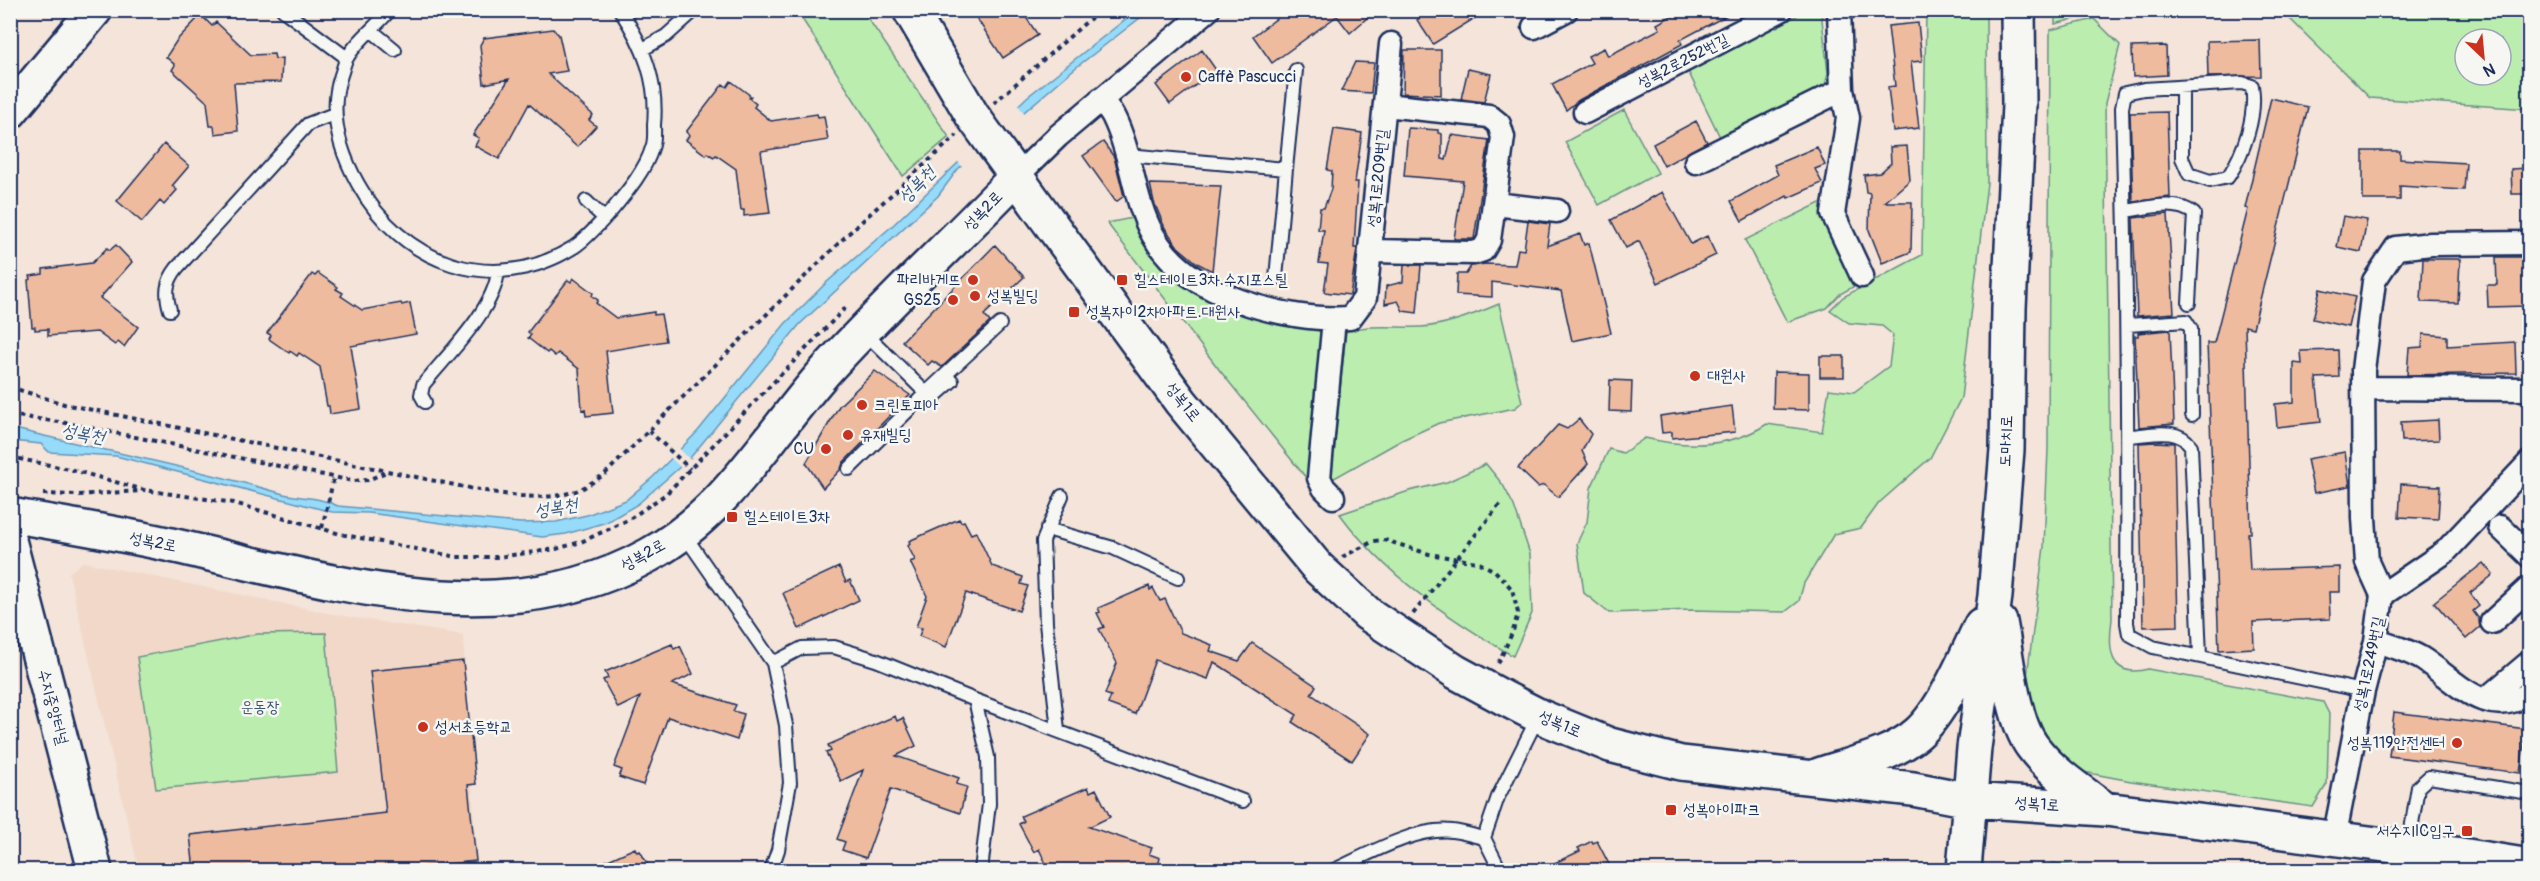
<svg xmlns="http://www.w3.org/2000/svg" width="2540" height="881" viewBox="0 0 2540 881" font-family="Pangolin,'Poor Story',sans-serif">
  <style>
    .built { fill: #f2d8c8 }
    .green { fill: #baedae; stroke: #6a8e86; stroke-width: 1.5; fill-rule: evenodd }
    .water { fill: #96dbf9; stroke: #6596bb; stroke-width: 1.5 }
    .pier { fill: #f4e4d9 }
    .building { fill: #eebb9f; stroke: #1b2f5e; stroke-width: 1.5 }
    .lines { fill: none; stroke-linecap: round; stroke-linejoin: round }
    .lane-casing { stroke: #1b2f5e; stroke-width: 16 }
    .street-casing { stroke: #1b2f5e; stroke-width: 27 }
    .secondary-casing { stroke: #1b2f5e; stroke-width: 38 }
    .path { stroke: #1b2f5e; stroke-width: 4; stroke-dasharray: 4.5 4.5; stroke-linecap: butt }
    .lane { stroke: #f6f6f2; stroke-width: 12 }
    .street { stroke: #f6f6f2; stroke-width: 22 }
    .secondary { stroke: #f6f6f2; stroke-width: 33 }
    .poi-dot { fill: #c8321e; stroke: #f6f6f2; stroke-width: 2 }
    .labels { text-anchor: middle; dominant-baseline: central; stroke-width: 5; stroke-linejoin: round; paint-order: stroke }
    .street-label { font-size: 16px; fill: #1b2f5e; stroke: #f6f6f2 }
    .poi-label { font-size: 16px; fill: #1b2f5e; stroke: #f6f6f2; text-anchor: start }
    .park-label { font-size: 16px; fill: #3b556e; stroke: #f6f6f2 }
    .water-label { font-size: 18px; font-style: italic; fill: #3a5a85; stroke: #f6f6f2 }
  </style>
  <rect width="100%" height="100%" fill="#f4e4d9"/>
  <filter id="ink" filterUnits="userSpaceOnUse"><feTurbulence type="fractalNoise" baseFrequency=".0167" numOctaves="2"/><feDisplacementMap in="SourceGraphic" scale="12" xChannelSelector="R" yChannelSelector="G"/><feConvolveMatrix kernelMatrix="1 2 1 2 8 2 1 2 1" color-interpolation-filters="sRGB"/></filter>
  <g filter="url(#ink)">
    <path class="built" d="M83,562L337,615L463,635L477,870H139L69,573Z"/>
    <path class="green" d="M2055,10H2105V11L2055,24Z
      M797,11H863L949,137L903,176Z
      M1806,11H1821L1828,73L1825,85L1720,137L1688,71Z
      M1926,11H1986L1987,183L1961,398L1930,458L1879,503L1861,528L1834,534L1804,583L1799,601L1785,612L1692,610L1609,613L1584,593L1577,543L1587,522L1591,488L1609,449L1623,453L1645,438C1687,448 1730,448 1767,424L1822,432L1829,389L1854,392L1889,366L1893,335L1882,326L1849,323L1830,310L1843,297L1922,255Z
      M2282,11H2529V109L2370,98ZM2465,39H2501V75H2465Z
      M2094,19L2120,45L2105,103L2112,619C2108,648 2108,679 2148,669L2323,702L2329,714L2327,784L2313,807L2131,781L2078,771L2052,747L2031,713L2027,676L2044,547L2048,449L2050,30Z
      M1624,110L1658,173L1599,205L1565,142Z
      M1824,201L1858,284L1840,294L1827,308L1787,322L1745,240Z
      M1137,217L1147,238L1285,319L1322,332L1307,479L1221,372L1107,223Z
      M1499,304L1522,402L1515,408L1439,423L1402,440L1331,480L1346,331C1371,324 1396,328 1421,327C1444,326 1478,313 1499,304Z
      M1486,464L1503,485L1514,506L1530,554L1532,613L1513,656C1448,618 1385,575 1340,514L1409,491L1447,482Z
      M326,633L338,772L156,789L137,657L258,634Z
      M2053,863L2108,870H2040Z"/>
    <path class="water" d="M1136,11H1149L1074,69L958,169L938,196L800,324L690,458L638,504L607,522L566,534L542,537L369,513L332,512L116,456L49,452L41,444L11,441V428C100,450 191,467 280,493C300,499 318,496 338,506L521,523L556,522L587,515L626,500L653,477L698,431L785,324L827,282L891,227L1027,97Z"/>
    <path class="pier" d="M1016,103L1026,115L963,168L956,159Z
      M678,447L691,461L682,469L669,456Z"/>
    <path class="building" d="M971,10H1021L1038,35L1003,58Z
      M1288,10H1376L1350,33L1337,16L1272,63L1253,36Z
      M1431,10H1488L1433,44L1417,20Z
      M1682,10H1737L1680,40L1682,44L1579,100L1566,110L1552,84L1592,63L1588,56L1604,48L1608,56L1660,29L1657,24Z
      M203,17L212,26L216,22L251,55L274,54L275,59L282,58L281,82L234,83L238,131L215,134L214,126H210L207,102L172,70L175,65L166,57L177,40L198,18L200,19Z
      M1918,23L1922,61L1911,62L1919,128L1893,131L1888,87L1895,86L1888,26Z
      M553,29L559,35L567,71L548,74L593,115L589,120L596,126L577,147L529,104L499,159L475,146L479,138L473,135L509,79L484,84L480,45L484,38Z
      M2260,40L2261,76L2208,77L2207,41Z
      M2166,46L2167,75L2133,77L2132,47Z
      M1202,50L1216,70L1170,104L1156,85Z
      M1404,50H1441V95L1403,93Z
      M1355,62L1374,63L1371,93L1341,91Z
      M1468,69L1491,74L1484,102L1461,99Z
      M731,81L751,96L749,98L756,104L754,107L771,121L817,114L818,117L824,116L828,140L761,151L770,213L744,216V210H741L736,169L716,155L714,157L707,153L706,155L686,140L689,135L686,132L723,84L727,87Z
      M2271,98L2308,107L2253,328L2245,326L2251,533H2248L2250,570L2340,567V592H2329L2330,619L2253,622L2254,648L2219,650L2207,343H2214L2248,209L2245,208Z
      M2167,112L2170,197L2133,202L2130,113Z
      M1696,121L1707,142L1664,166L1653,144Z
      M1408,128L1438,130V133L1442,134V159L1446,160L1452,135L1489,140L1474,239H1454L1463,181L1404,176Z
      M1334,129L1362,133L1355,182H1358L1354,248H1357L1350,295L1324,292L1328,264L1319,263L1324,230H1318L1320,208H1324L1331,189L1332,171L1327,170Z
      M1103,142L1114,157L1124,196L1116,202L1083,156Z
      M164,144L189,166L172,186L177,190L164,205L160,201L142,222L117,201Z
      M1907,146L1910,180L1885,202H1912L1911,252L1882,263L1869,230L1870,193L1866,192L1864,175L1880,173L1891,163L1890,147Z
      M1817,147L1825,165L1815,169L1822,183L1788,198L1787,196L1742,221L1731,201L1778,175L1774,165Z
      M2363,151H2400V159L2466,163L2464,190L2400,186V200H2363Z
      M2529,168V194H2512L2511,169Z
      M1150,184L1221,186L1212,271L1197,263L1178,247L1165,228L1154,202Z
      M1662,192L1691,244L1707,236L1716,255L1658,283L1639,241L1626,248L1611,220Z
      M2168,214L2174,313L2137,316L2133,218Z
      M2343,216L2367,220L2361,252L2337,247Z
      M1528,221L1550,224L1547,246L1580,234L1584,245L1589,243L1611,333L1572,341L1561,291L1492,282V297L1456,295L1457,274H1466L1471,266L1485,264L1515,265L1518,249L1524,250Z
      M116,245L132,262L100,298L138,327L124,347L118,342L115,345L97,332L48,336V329L35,330V327H32L28,280L31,279L30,276L43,274V269L92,263L107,248L110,250Z
      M995,245L1024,277L984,315L990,322L942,367L932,361L928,365L902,341Z
      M2496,257H2526L2527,306L2488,307L2487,285H2497Z
      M2423,259H2460L2458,303L2421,302Z
      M1404,265H1421L1417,313L1403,311L1398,301L1385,304L1386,286L1403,282Z
      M318,273L338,287L336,289L343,293L341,296L362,310L401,303L402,305L410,303L416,334L351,346L361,409L330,414L329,406H327L320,367L299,353L297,356L290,351L289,353L269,339L271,335L267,333L312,274L315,276Z
      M573,278L593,293L592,296L598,300L596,303L616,318L654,312V315L661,314L666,341L606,351L613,413L586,416L585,409L582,410L579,369L558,353L555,356L549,351L547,353L528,338L531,335L528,332L568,280L571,282Z
      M2320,289L2355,297L2348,327L2313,319Z
      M2170,330L2174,424L2139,427L2135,336H2138V333Z
      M2423,334L2447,336V346L2515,342L2516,373L2407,375L2409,348L2422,347Z
      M2338,350L2339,377L2316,378L2321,422L2277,427L2275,404L2294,402V363L2302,364L2301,351Z
      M1820,356H1844V377H1820Z
      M875,371L910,395L843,463L841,469L823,488L806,463L839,406Z
      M1774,372L1809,373V410L1773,409Z
      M1610,380L1632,381L1631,412L1609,411Z
      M1732,406L1735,432L1672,438V432L1662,433L1660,416Z
      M1579,419L1591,434L1582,451L1588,464L1558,497L1544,485L1538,487L1518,468L1558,425L1567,429Z
      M2438,420L2439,440L2402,441L2401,422Z
      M2155,442L2174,443L2178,626L2143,627L2139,443Z
      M2345,452L2350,486L2314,493L2307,459Z
      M2401,484L2440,486L2438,519L2399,517Z
      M959,519L961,522L964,521L971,534L976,532L992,566L1023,577L1021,584L1028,586L1019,611L966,593L946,647L919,636L922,628L916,627L927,596L910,562L915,560L908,546L910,544L909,541Z
      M2483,563L2493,575L2470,593L2479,606L2473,611L2479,619L2480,627L2466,639L2434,602Z
      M839,567L846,582L850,580L859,600L799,629L783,593Z
      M1149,586L1150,590L1153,588L1160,601L1165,599L1181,633L1212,645L1210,651L1239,661L1252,643L1316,686L1311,694L1370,734L1352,761L1292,722L1297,715L1214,662L1208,679L1155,660L1135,714L1108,704L1111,696L1105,694L1117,663L1099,629L1104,627L1097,613L1100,612L1098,608Z
      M672,644L674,649L680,646L693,674L672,684L736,705L733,711L744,714L737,740L668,717L643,785L619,777L622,770L614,767L640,697L618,708L603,680L608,678L605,672Z
      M463,661L476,784L468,785L476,861L391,870H194L190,835L386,813L370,671Z
      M2394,712L2526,729L2520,773L2389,756Z
      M895,716L897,721L903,718L916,746L896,756L959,778L956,784L967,787L960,813L891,789L866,858L842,850L845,842L837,839L863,770L841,781L826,753L831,751L828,745Z
      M1088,787L1090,792L1096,789L1110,817L1089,827L1152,848L1149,854L1160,858L1157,870H1049L1039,849L1034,852L1019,824L1024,821L1021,816Z
      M1592,841L1593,843L1597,841L1612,870H1540L1580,851L1578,848Z
      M635,848L637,852L640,851L651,870H586Z"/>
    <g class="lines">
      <defs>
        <path id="lane" d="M283,10L347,58
          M390,10C377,26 357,40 347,58C344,63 343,70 341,75C328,113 339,150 358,184C401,263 493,298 574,247C589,237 601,222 613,209C627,192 646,169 652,148C655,141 654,132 654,125C658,82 644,46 620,10
          M372,31L395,50
          M643,49L666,36L695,10
          M2182,87V158L2189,174L2210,181L2228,177C2244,153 2257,115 2252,86L2242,83L2144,89L2125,93L2122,108C2127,280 2128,451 2127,623L2129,634L2153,647L2363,691
          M1127,155L1286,169L1276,278
          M1286,169L1296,70
          M586,201L604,218
          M2126,211C2148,208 2176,199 2194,214L2189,303
          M170,310C165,293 166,282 177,268L308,124L334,114
          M2128,325L2186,321L2191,329L2192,415
          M863,331L926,393L1000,324
          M425,402L421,395L423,385C447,355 495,309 498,271
          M928,402L952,381
          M2129,436C2151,435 2177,426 2191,446L2200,656
          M849,469L926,393L931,397
          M1047,529L1113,548L1178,578
          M683,533L773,663L786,725L790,783L778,850L771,870
          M773,663L802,648L834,647L876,660L975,700L1243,801
          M975,700L988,757L989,804L981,870
          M1058,730L1046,623L1043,541L1062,496
          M2408,848L2418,787L2429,777L2529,793
          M1334,870C1367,855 1415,827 1452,831C1463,832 1474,836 1484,838
          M1500,870L1484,838L1498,797L1538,717"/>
        <path id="street" d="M1839,10L1842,90L1848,118L1833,214L1862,276
          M1534,27L1566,10
          M1101,99C1105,105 1111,111 1114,118C1132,154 1133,199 1153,235C1186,296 1286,322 1350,318L1365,298L1391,44
          M1585,112L1781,10
          M1696,162L1842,90
          M1017,176L1058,136L1208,10
          M1494,204L1557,211
          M1370,251L1474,253L1483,250L1489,240L1503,137L1499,124L1489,116L1385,105
          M2363,388L2530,389
          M1333,497L1324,488L1319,478L1334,319
          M2500,527L2530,556
          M2382,595L2445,552L2530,462
          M2492,622L2530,587
          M2376,641C2392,646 2410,651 2424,660C2457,682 2487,721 2530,693
          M2485,700L2530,662
          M2334,839L2363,691L2376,641L2382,595L2367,562L2364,518L2363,370L2374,281L2396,248L2431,244L2530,243"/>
        <path id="secondary" d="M910,10L972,115L1044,215L1181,402L1318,568L1368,614L1456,672L1504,698L1539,716L1610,745L1681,763L1913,789L1970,800L2105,809L2455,854L2530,866
          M10,112L95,10
          M10,515C67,525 124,534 180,547C333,582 502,637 649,555C728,512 771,431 829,367C889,301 955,241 1017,176
          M10,544L95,870
          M2000,622C2007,656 2012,719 2032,746C2051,772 2079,790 2105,809
          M1819,775C1851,764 1892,756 1918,733C1944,710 1966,656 1981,625
          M1964,870L1974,748L1995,596L2007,450L2009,308L2019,105L2018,10"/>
      </defs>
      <use href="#lane" class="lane-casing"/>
      <use href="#street" class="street-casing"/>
      <use href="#secondary" class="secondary-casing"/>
      <path class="path" d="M994,103L1100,10
        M10,387L64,404L474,489C508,495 548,503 581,489C589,485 597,479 605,474L849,233L957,135
        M10,415L66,423L353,481L368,480L388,471
        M649,431L690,469
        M10,457L69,469L144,490L234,503L340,534L457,557H498L556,549L581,542L628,520L666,494L848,305
        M43,494L78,495L140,491
        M322,528L334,477
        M1342,557L1374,541L1385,540L1429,554L1477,562L1495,571L1512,589L1518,613L1513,631L1497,666
        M1413,614L1500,504"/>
      <use href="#lane" class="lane"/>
      <use href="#street" class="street"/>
      <use href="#secondary" class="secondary"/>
    </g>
  </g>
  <g class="poi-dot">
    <circle cx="1186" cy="77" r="6"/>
    <circle cx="973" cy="280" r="6"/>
    <rect x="1116" y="274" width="12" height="12" rx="3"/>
    <circle cx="975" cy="296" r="6"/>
    <circle cx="953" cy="300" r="6"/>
    <rect x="1068" y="306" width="12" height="12" rx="3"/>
    <circle cx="1695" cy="376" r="6"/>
    <circle cx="862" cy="405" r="6"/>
    <circle cx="848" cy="435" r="6"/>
    <circle cx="826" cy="449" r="6"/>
    <rect x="726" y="511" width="12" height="12" rx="3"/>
    <circle cx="423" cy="727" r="6"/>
    <circle cx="2457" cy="743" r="6"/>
    <rect x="1665" y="804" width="12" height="12" rx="3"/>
    <rect x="2461" y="825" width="12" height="12" rx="3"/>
  </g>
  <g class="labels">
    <g class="street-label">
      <text transform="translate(1683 61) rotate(-27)">성복2로252번길</text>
      <text transform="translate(1378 178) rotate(-84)">성복1로209번길</text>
      <text transform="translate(983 211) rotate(-46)">성복2로</text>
      <text transform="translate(1183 402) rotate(52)">성복1로</text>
      <text transform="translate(2006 441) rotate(-88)">도마치로</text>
      <text transform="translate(153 542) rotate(11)">성복2로</text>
      <text transform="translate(643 555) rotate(-29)">성복2로</text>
      <text transform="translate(2369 664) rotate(-78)">성복1로249번길</text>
      <text transform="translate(53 707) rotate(75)">수지중앙터널</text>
      <text transform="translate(1560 724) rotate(23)">성복1로</text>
      <text transform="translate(2037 804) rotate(4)">성복1로</text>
    </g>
    <g class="poi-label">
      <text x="1198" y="77">Caffè Pascucci</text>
      <text x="961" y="280" text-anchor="end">파리바게뜨</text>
      <text x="1134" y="280">힐스테이트3차.수지포스틸</text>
      <text x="987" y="296">성복빌딩</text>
      <text x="941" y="300" text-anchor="end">GS25</text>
      <text x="1086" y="312">성복자이2차아파트.대원사</text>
      <text x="1707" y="376">대원사</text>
      <text x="874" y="405">크린토피아</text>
      <text x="860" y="435">유재빌딩</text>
      <text x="814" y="449" text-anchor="end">CU</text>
      <text x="744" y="517">힐스테이트3차</text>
      <text x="435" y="727">성서초등학교</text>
      <text x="2445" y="743" text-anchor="end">성복119안전센터</text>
      <text x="1683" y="810">성복아이파크</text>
      <text x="2455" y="831" text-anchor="end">서수지IC입구</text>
    </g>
    <g class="park-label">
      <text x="260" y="707">운동장</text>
    </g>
    <g class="water-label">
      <text transform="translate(917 185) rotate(-46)">성복천</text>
      <text transform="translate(83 434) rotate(10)">성복천</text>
      <text transform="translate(556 508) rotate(-9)">성복천</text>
    </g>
  </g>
  <rect width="2540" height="881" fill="none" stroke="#f6f6f2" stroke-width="36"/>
  <rect x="18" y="18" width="2504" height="845" fill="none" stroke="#1b2f5e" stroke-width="2" filter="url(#ink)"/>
  <g transform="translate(2483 57) rotate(154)"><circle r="28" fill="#f6f6f2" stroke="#9ea6b7" stroke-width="1.5"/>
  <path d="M0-4.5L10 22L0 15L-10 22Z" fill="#c8321e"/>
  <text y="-9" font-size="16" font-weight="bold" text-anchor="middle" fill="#1b2f5e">N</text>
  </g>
</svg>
